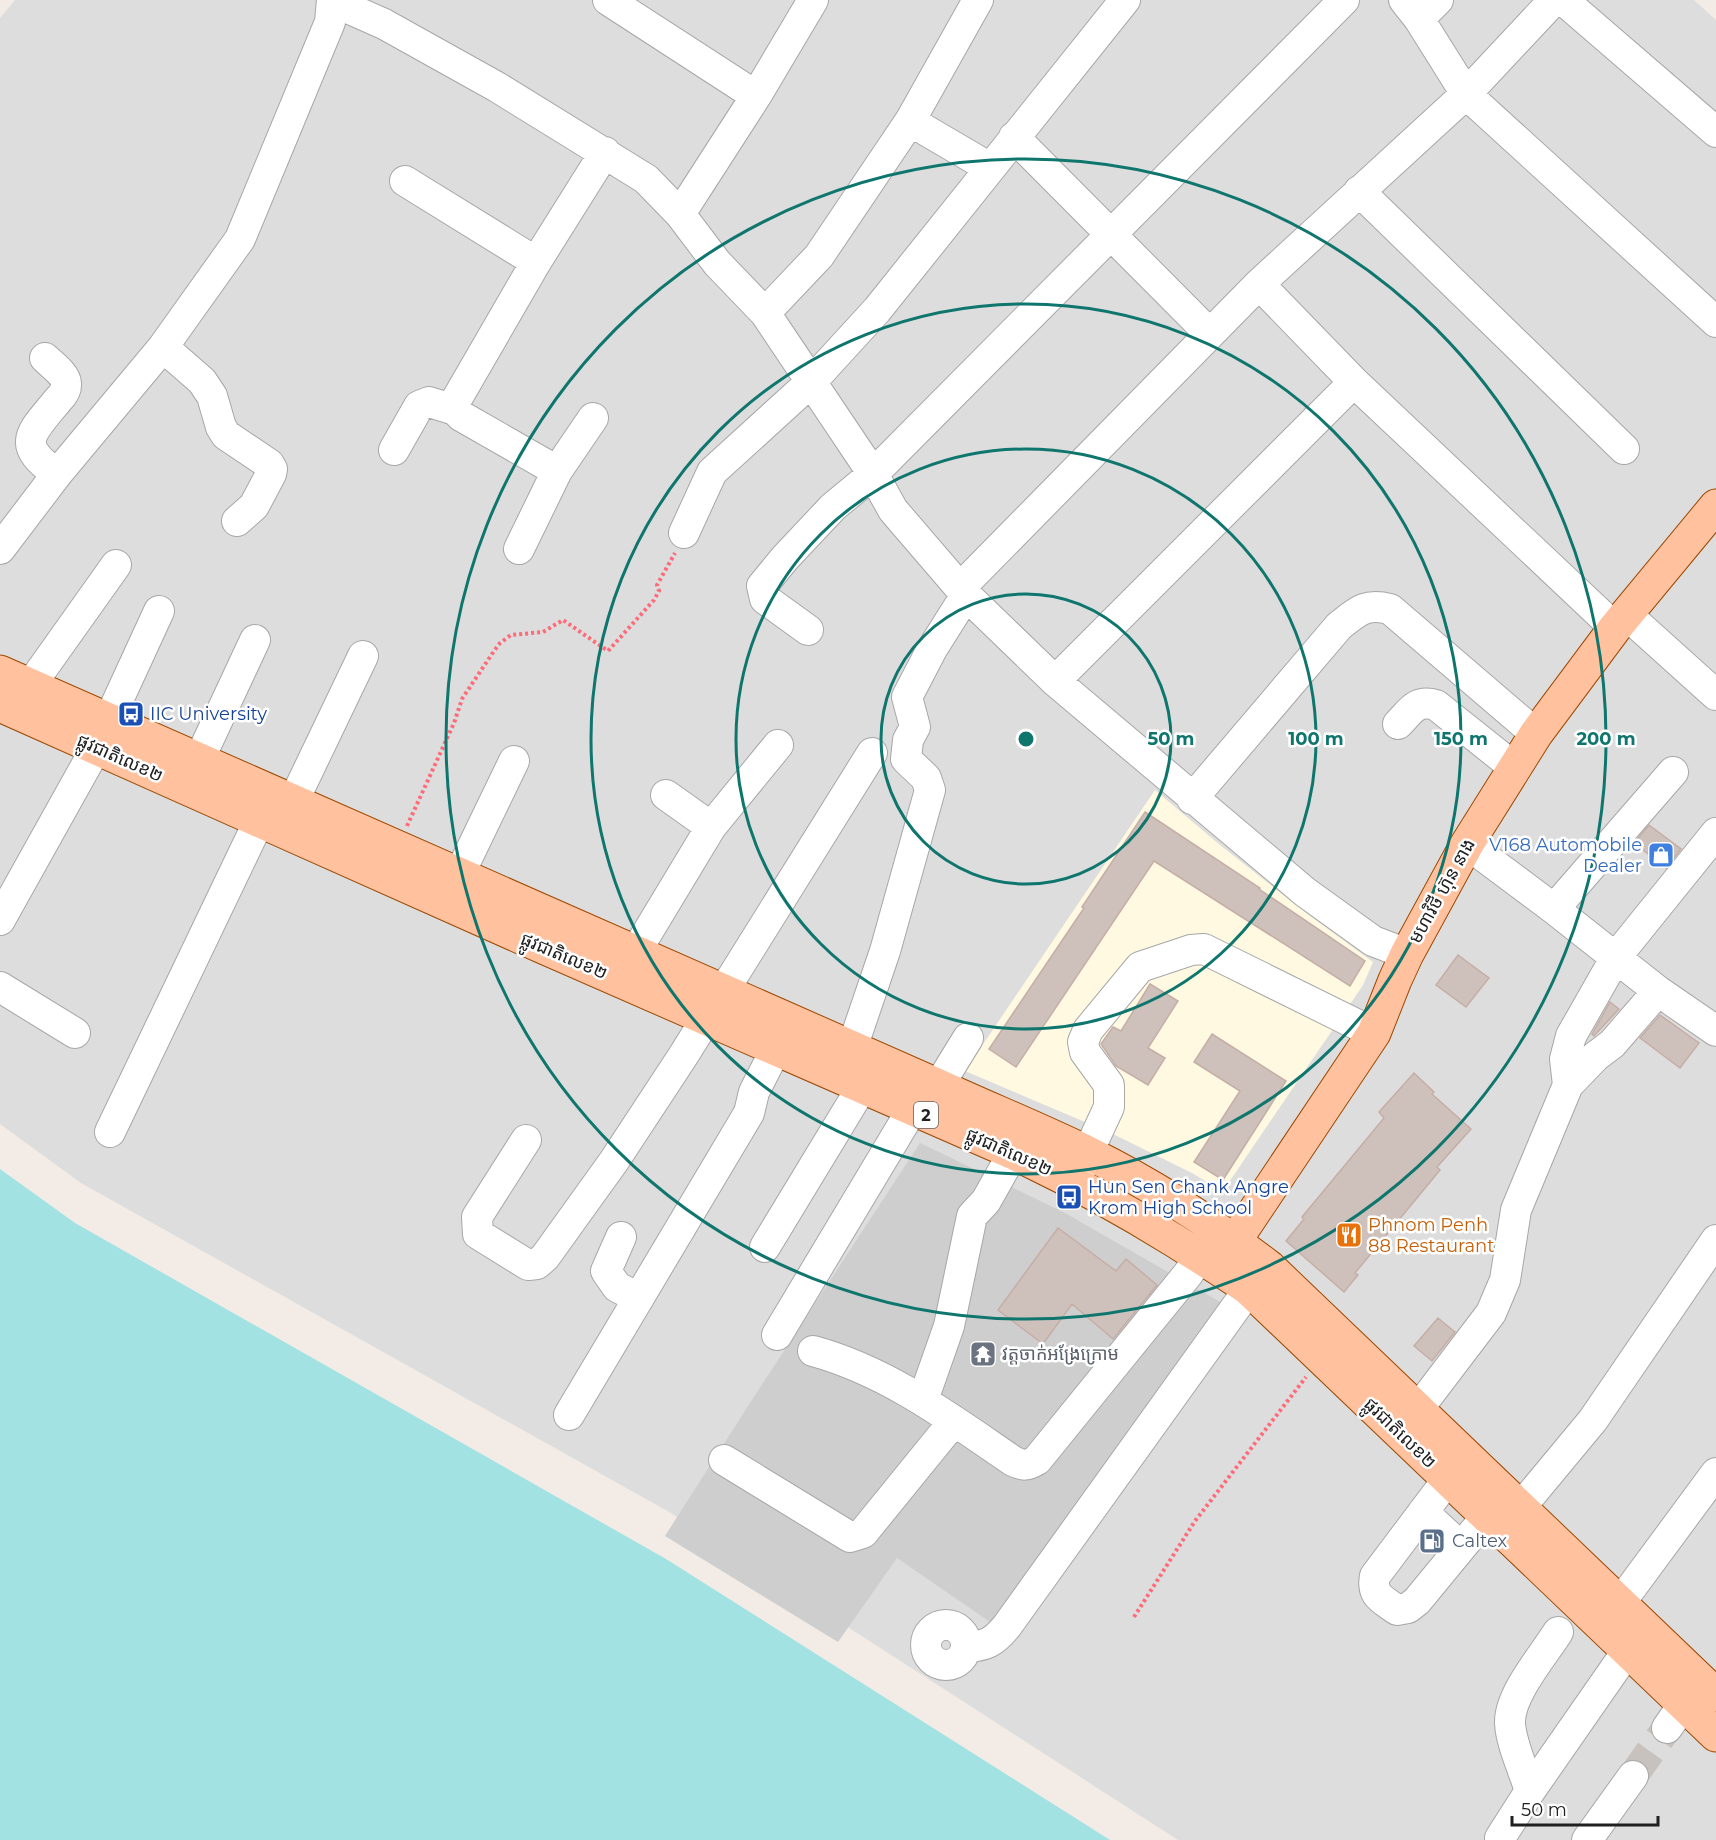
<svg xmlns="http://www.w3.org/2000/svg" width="1716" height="1840" viewBox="0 0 1716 1840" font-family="Montserrat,'Noto Sans Khmer',sans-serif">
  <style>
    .residential { fill: #dedddd }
    .education { fill: #fff9e2 }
    .religious { fill: #cecece }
    .water { fill: #a2e2e3 }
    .building { fill: #cec0bb; stroke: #c5aea6; stroke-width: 1.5 }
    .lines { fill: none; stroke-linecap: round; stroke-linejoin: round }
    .minor-tunnel { stroke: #c8c2be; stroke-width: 30; stroke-dasharray: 30 15; stroke-linecap: butt }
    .minor-casing { stroke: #a7a7a7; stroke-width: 32 }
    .major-casing { stroke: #9d4900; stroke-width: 35 }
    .path { stroke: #ff6a78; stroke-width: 4; stroke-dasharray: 3 3; stroke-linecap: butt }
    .minor { stroke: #fff; stroke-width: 30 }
    .major { stroke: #ffc19e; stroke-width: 33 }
    .ring { fill: none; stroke: #0f766e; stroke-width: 3 }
    .labels { text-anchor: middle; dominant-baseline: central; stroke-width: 5; stroke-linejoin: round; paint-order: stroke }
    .shield { fill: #fff; stroke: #636363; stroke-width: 1.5 }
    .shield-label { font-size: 16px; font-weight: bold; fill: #202020 }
    .transit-label { font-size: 18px; fill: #164399; stroke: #fff; text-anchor: start }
    .street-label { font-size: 18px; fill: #202020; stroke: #fff }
    .shop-label { font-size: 18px; fill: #366cbe; stroke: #fff; text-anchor: end }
    .food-label { font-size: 18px; fill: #c56008; stroke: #fff; text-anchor: start }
    .worship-label { font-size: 18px; fill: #5b616d; stroke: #fff; text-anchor: start }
    .service-label { font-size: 18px; fill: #4e5e75; stroke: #fff; text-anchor: start }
    .centre { fill: #0f766e; stroke: #fff; stroke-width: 3 }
    .ring-label { font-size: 18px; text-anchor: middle; font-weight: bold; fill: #0f766e; stroke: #fff; stroke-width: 5; stroke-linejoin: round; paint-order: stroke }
  </style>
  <rect width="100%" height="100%" fill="#f2ebe6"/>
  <path class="residential" d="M15,0H1694L1716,20V1840H1178L671,1513L81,1183L0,1124V18Z"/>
  <path class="education" d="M1155,790L1220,845L1310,916L1373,962L1363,985L1225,1188H1217L1192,1173L1111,1133L965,1071Z"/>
  <path class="religious" d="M920,1143L1065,1213L1222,1303L993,1624L897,1558L838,1642L665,1536L748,1406Z"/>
  <path class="water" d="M0,1169L75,1223L666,1559L1110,1840H0Z"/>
  <path class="building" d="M1145,812L1260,888L1259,889L1365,961L1350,986L1154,861L1016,1067L989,1049L1084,908L1082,907Z
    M1649,825L1681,849L1666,868L1634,843Z
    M1458,955L1489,978L1466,1007L1436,985Z
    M1150,984L1178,1001L1148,1048L1165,1058L1148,1085L1116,1066L1101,1044L1113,1027L1121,1031Z
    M1610,1002L1619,1009L1594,1036L1592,1034Z
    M1660,1015L1699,1043L1680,1068L1640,1038Z
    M1212,1034L1286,1081L1223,1180L1194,1162L1240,1091L1194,1062Z
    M1414,1073L1434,1092L1432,1094L1471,1129L1437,1167L1440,1170L1355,1273L1358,1275L1344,1292L1286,1241L1304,1219L1302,1217L1384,1118L1379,1112Z
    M1058,1228L1116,1271L1126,1259L1157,1285L1113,1339L1072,1304L1043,1344L998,1310Z
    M1438,1318L1455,1332L1432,1361L1414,1346Z"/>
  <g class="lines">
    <path class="minor-tunnel" d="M1633,1776L1667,1728"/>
    <defs>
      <path id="minor" d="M608,0L756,96
        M1404,0L1419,19L1466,94L1716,322
        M1563,0L1716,132
        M332,1L384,24L497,87L646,179L680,214L717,263L765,313L873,474L893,510L966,595L1055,681L1305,892L1373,941L1407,954
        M1419,19L1438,0
        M910,121L990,168
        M1014,137L1209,333
        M405,181L536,262
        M1359,191L1624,449
        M680,214L756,96L813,0
        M1259,284L1354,382L1615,628
        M765,313L819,256L910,121L978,0
        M163,347L202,381L212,396L221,427L226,435L269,464L272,469L271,474L254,506L237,521
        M45,358C52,365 65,374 66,383C67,390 63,395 58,400C30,434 15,444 57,474
        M455,410V402L536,262L605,152
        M394,450L419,406L429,402L455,410L461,416L557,471
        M684,533L712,472L812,381L877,310L1125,0
        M0,549L57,474L163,347L240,239L330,22L332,0
        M519,549L557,471L593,418
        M960,588L1259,284L1466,94L1554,0
        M1626,614L1716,695
        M808,630L765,599L762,586L785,558L833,507L873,474L1344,0
        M1055,681L1354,382
        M30,686L116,565
        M1398,724C1411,711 1416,699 1436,705L1515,768
        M199,760L255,640
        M666,795L711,827
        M1192,799L1339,626C1358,611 1365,603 1390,609L1536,734
        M293,802L363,656
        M1467,844L1554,909L1658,991L1716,1031
        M459,875L514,761
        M1554,909L1673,772
        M0,920L96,748L159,611
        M635,953L711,827L778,745
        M0,987L75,1033
        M852,1048L885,951L930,790L926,778L906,759L908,740L915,727L907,697L932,649L966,595
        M1568,1085L1596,1056L1612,1044L1658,991
        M929,1107L944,1077L968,1038
        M110,1132L259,821
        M526,1140L477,1217L478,1234L528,1265L537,1264L545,1257L614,1161L683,1056L872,753
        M1077,1176L1109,1107V1085L1085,1052L1083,1042L1088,1030L1140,967L1191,950L1204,949L1374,1033
        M621,1237L606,1271L617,1287L639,1298
        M765,1247L862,1087
        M777,1335L904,1123L923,1087
        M813,1351C887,1371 950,1418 1013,1461C1023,1466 1027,1466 1037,1460L1188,1274L1213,1237
        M923,1400L949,1326L972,1216L986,1201L1004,1169L1029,1134
        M1418,1409L1491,1313L1505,1280L1516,1210L1568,1085L1565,1059L1571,1036L1616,957L1716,833
        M569,1415L749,1113L754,1092L776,1049
        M724,1460L850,1537L863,1533L954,1421
        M1464,1462L1448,1479L1375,1576C1371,1596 1382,1599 1397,1610L1408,1608L1417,1601L1487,1516L1503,1500
        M1520,1508L1593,1420L1716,1240
        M1423,1512L1461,1547
        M1620,1603L1716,1473
        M926 1645a20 20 0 1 1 40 0a20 20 0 1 1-40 0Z
        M966,1648C987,1645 993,1643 1007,1626L1249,1289L1265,1272
        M1667,1728L1683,1705
        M1530,1791L1628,1650
        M1500,1838L1530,1791C1524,1771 1511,1744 1510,1723C1509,1695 1543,1656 1558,1632
        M1587,1840L1633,1776"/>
      <path id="major" d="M0,672L939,1086C989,1109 1041,1130 1090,1154C1153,1185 1213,1224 1269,1267L1716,1695
        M0,705L543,947L1016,1154C1073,1181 1122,1208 1175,1241C1200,1257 1225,1272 1249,1289L1716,1735
        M1222,1260L1374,1033L1395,980L1407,954L1467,844L1536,734L1615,628L1716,506"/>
    </defs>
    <use href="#minor" class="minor-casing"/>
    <use href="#major" class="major-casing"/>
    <path class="path" d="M407,826L454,723L462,699L494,651L500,643L511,635L543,632L563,620L608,651L654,600L659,591L657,585L675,553
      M1134,1617L1195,1521L1306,1377"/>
    <use href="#minor" class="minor"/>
    <use href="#major" class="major"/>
  </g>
  <g class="ring">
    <circle cx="1026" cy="739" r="145"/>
    <circle cx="1026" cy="739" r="290"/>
    <circle cx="1026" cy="739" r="435"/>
    <circle cx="1026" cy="739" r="580"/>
  </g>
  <defs>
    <symbol id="bus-square" viewBox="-11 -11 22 22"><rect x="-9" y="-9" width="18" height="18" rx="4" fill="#1a4fb4" stroke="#fff"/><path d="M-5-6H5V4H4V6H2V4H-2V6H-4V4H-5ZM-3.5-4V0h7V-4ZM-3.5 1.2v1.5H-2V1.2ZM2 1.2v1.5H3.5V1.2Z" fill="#fff"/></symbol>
    <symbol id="shop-square" viewBox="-11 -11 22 22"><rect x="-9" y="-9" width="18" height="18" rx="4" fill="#3f7fe0" stroke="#fff"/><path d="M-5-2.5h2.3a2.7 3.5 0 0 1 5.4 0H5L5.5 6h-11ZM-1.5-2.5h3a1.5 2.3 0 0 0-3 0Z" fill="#fff"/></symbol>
    <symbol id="restaurant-square" viewBox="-11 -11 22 22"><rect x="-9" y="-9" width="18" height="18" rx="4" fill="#e8710a" stroke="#fff"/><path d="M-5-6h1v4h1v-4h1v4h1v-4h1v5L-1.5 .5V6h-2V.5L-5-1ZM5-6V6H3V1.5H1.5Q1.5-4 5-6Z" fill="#fff"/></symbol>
    <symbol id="temple-square" viewBox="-11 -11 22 22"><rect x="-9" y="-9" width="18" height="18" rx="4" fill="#6b7280" stroke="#fff"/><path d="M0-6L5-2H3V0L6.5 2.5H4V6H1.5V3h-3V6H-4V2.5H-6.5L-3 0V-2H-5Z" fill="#fff"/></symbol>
    <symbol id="fuel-square" viewBox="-11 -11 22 22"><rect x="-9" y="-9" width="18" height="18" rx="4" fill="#5c6f8a" stroke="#fff"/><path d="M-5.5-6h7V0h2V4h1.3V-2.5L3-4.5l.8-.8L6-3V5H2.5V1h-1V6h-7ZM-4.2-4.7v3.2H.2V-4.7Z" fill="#fff"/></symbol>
  </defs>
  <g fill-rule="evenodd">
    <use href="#bus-square" x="116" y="699" width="30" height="30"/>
    <use href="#shop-square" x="1646" y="840" width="30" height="30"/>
    <use href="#bus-square" x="1054" y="1182" width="30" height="30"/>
    <use href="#restaurant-square" x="1334" y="1220" width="30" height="30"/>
    <use href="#temple-square" x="968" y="1339" width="30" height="30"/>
    <use href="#fuel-square" x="1417" y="1526" width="30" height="30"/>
  </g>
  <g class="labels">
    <rect class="shield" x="914" y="1102" width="24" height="26" rx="4.5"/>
    <g class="shield-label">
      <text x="926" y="1115">2</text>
    </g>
    <g class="transit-label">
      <text x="150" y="714">IIC University</text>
      <text x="1088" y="1187">Hun Sen Chank Angre<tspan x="1088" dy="21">Krom High School</tspan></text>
    </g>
    <g class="street-label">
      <text transform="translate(120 758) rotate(24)">ផ្លូវជាតិលេខ២</text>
      <text transform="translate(1442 891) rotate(-61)">មហាវិថី ហ៊ុន នាង</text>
      <text transform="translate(564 956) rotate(23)">ផ្លូវជាតិលេខ២</text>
      <text transform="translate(1009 1152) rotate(24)">ផ្លូវជាតិលេខ២</text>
      <text transform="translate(1400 1433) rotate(44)">ផ្លូវជាតិលេខ២</text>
    </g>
    <g class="shop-label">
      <text x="1642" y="845">V168 Automobile<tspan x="1642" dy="21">Dealer</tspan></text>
    </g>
    <g class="food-label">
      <text x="1368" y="1225">Phnom Penh<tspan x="1368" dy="21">88 Restaurant</tspan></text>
    </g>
    <g class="worship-label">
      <text x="1002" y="1354">វត្តចាក់អង្រែក្រោម</text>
    </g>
    <g class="service-label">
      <text x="1452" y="1541">Caltex</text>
    </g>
  </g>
  <circle cx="1026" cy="739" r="9" class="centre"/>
  <g class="ring-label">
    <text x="1171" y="745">50 m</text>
    <text x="1316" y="745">100 m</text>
    <text x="1461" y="745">150 m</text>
    <text x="1606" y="745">200 m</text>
  </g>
  <path d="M1512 1816v9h146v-9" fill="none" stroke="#202020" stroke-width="3"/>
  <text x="1521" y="1816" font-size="18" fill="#202020" stroke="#ffffff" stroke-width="4.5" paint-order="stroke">50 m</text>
</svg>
